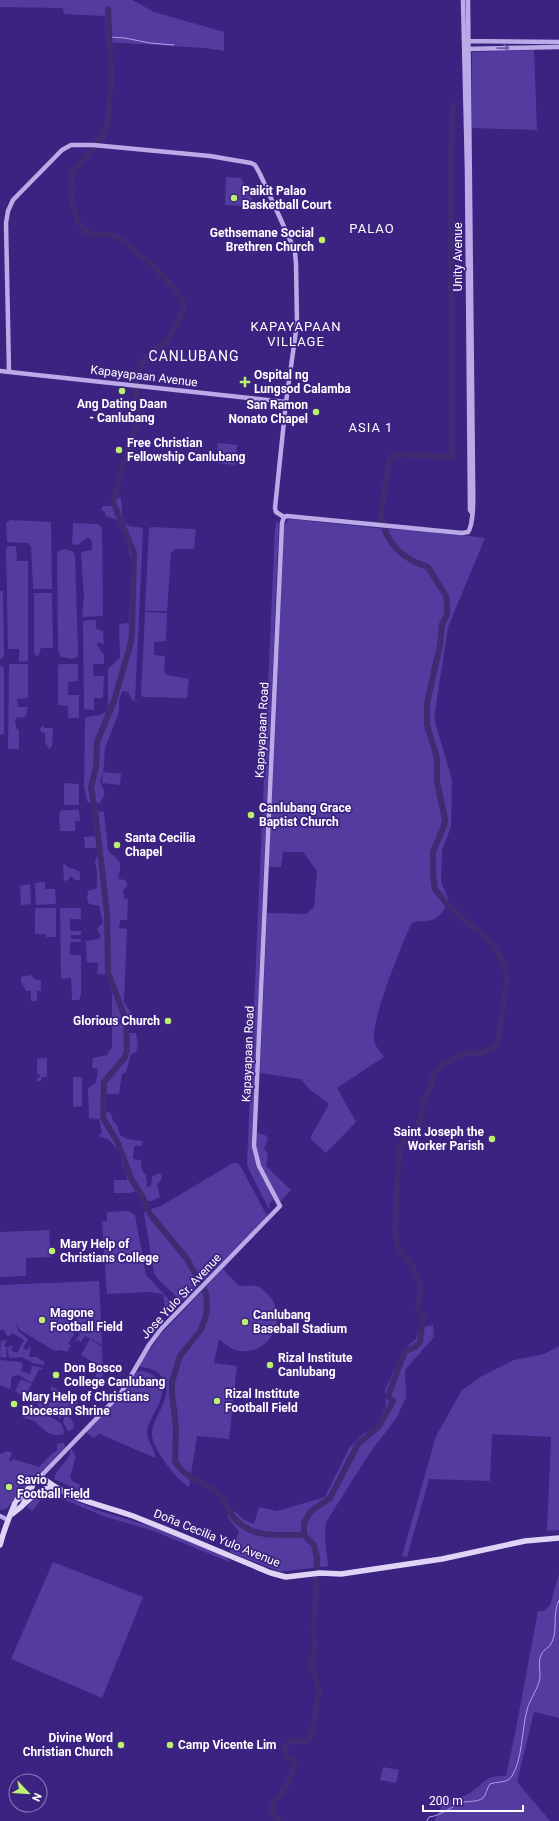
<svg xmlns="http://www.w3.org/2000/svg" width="559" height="1821" viewBox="0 0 559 1821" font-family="Roboto,sans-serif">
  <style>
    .green { fill: #543ba0 }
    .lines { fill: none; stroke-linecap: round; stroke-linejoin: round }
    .stream { stroke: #b09ee8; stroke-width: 1 }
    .river { stroke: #3e2b72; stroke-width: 6 }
    .tertiary { stroke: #baaae7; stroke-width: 4.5 }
    .secondary { stroke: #ded4f6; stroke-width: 5.5 }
    .oneway { stroke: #6e59aa }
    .poi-dot { fill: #bbf26d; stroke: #3c2381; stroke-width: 1.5 }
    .labels { text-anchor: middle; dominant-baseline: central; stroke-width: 3.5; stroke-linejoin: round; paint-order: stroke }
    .poi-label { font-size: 12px; font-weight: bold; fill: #fff; stroke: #3c2381; text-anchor: start }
    .street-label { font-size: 12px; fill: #fff; stroke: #3c2381 }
    .neighbourhood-label { font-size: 13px; letter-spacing: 1px; fill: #fff; stroke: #3c2381 }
    .quarter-label { font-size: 14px; letter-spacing: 1px; fill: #fff; stroke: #3c2381 }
  </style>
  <rect width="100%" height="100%" fill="#3c2381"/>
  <path class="green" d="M0,0H132L154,12L224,32V51L205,48L106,42L105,16L64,14L63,8L0,7Z
    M534,50L537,130L472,128V52Z
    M226,177L240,178L242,180L254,203L244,206L225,205Z
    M182,308L184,309C182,319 176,334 168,342C151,357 140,357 138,383H135C137,368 142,358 154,348C157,345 161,344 164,341C173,332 178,320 182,308Z
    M218,443L237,445L235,465L216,463Z
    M117,497L121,498C123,514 119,529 141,527L143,530L135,701L132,700L128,692L122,691L119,701V712L105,748L104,766L100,782C105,793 107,791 100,803L91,804L87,801L84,787L85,719L86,717L100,715L106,712L108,708V669L120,657L119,624L129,623C129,606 131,588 132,570C132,554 124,534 117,520L106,516L105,512L101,510L103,506H111L113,498Z
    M289,519L386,529L428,531L485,538L448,627L434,718L452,780L451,827L442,850L441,881L449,902C442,913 438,921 424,921C419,921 416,921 411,924C402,945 368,1025 375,1044C377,1049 382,1053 384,1057L337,1088L356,1122L326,1153L310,1138L329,1104L309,1089L301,1079L260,1073L267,913L306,914L314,907L317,871L303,852H283L281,867H269L284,525Z
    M10,520L51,522L52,589H33L31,547L28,543L7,542L6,523Z
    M277,521L279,523L252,1145L257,1166L274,1199L269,1204L270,1207L269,1209L250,1172L247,1164L275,529Z
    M73,523L98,524L102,528L103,616L82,617L84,597L81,552L92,550V541L88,537L78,545L72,544Z
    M151,527L194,529L196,530L194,549H175L171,553L167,611H145L149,529Z
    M8,546H16L17,561H28V661L19,662V649H8L6,549Z
    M66,549L73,552L75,556L78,652L77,657L72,659L61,657L58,649L57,554L59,551Z
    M0,591H3L4,656L2,659H0Z
    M52,593L53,648H41L38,657L34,653V593Z
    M145,612L167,613L166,641L154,642V655L165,656L164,672L167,675L189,679L187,698L143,697L141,695Z
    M91,620H96V629L103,631L104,644L98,642L97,645L104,655V664H93L94,676H104L103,698H94V710L84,709L83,625V621Z
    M9,664H28V698L17,699L18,707H28L26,715L22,718L17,717L15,721L17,730H19V749H8Z
    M60,664H78V681L68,682V695H79V718H68V706L58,705V666Z
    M0,665L4,667V734L0,735Z
    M42,726L45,728H53L52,746L49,749L45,742V733L41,732L40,729Z
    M103,772L121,774L120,785L102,783Z
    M64,783L79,784V805H64Z
    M62,810H79L80,821H75V831H60L59,813Z
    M93,811L104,812L108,851C120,862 123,860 118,879L125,880L128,885L123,890L124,898L128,899L127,920H120L119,928L127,929L124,1002L131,1013V1023L128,1030L130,1033H136L138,1045L136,1052L131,1054L126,1072L122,1074L119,1094H105L104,1107L107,1112L111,1113L113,1121L117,1125L120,1135L127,1139L142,1141V1146H134L133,1159L141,1160L142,1170L146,1175L147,1187L151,1186L152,1176L160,1173C164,1178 160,1181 157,1185L160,1197L152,1201H143L135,1191L130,1193H114V1180H127V1175L122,1164L120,1152L108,1139L98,1136L102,1133L99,1119L89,1118L88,1088L96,1083L98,1069L92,1068L93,1058L107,1055L112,1047V994L106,975L97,974L98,963L87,962L86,941L99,939L101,936L97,929L103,922L99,906L89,904L87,899L88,891L97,888V872L95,861L98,854V848H85L84,837L95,836Z
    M65,864L69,868L74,869L80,872V880H75L71,876L68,880L64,881L63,865Z
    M45,882V889H55L56,904L36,905L35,883Z
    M30,884L31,904L21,905L20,886Z
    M35,908H56V937H46V934H35Z
    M60,908H81V919H70V931H81V935H71V939H81V942H70V955H81V995L79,1000H72L71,978L61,979Z
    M31,975L34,979L41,981V991H37V1001H31V991H26L21,982V977Z
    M47,1058V1077H42L41,1081H37V1078L40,1077V1074H37V1059Z
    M73,1077H82V1106L73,1107Z
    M257,1133L265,1135L268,1138L264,1149L268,1154L266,1166L291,1190L280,1202L263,1170L256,1150Z
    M233,1163H237L241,1167L267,1216L186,1299L181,1301L158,1279L154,1273L144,1213L147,1210L161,1206Z
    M128,1211L135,1215L146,1275L172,1303L165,1310L164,1297L162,1294L148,1292L107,1294L102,1221H107V1212Z
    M49,1230L51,1257L26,1258V1276L0,1277V1232Z
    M223,1269L239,1286C244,1286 252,1285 257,1286C260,1287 263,1290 265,1292C291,1312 273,1355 240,1351C231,1350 226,1344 219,1339L214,1363L237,1366L229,1439L197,1436L189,1487C177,1480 153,1450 152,1435C151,1417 174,1399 164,1380C159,1371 151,1368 141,1367L140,1364L160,1335Z
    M99,1281L102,1345L85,1336L81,1342L78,1340L76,1342L75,1341L80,1334L76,1331L68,1344L71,1345L67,1352L61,1350L55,1351L20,1330L16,1324L18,1331L28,1339L23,1348L27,1350L30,1346L31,1347L29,1357H36L45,1362L43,1365L33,1363L22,1357L9,1358L8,1350L6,1349L7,1357L4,1358L0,1356L1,1341L7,1340L4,1346L8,1348L11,1345L13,1346L11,1350L17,1353L24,1340L12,1333L8,1337L4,1330H0V1285Z
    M433,1325L434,1337L405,1370L406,1397L396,1419L371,1451L326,1522L325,1536L328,1566L280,1572L230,1552L239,1532L227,1516L235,1511L244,1520L254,1524L259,1507L277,1511L325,1497L349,1448L363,1434L376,1426L386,1406L385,1390L404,1349L416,1339L419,1327Z
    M90,1339L102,1347L96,1358L102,1348L103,1376L100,1379L95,1377L98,1371L91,1366L93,1362L81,1355Z
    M559,1346V1530L547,1531L551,1437L492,1434L490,1481L429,1479L407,1557L402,1556L436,1436L462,1390L482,1376L514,1360L544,1354Z
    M0,1360L21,1362L23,1365L21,1371L30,1374L32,1366L43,1368L42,1370L39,1369L32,1383L19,1375L13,1376L11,1379V1387L9,1389L0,1385Z
    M142,1371C148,1372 154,1375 158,1380C171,1398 148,1415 147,1432C147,1442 156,1450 155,1458L100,1434H98L94,1438L86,1432L122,1394L137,1372Z
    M21,1379L32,1384L24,1397L15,1391Z
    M51,1386L67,1396L66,1398L56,1392L62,1402L61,1405L69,1397L78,1402L67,1415L73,1422L74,1428L68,1431L63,1422L65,1414L63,1413L61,1419C54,1412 44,1413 38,1406V1402L47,1407L50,1402L52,1403L55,1395L51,1390Z
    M29,1404H33C39,1419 64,1414 64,1434C48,1438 46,1430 35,1422C32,1419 27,1419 23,1418L22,1415L24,1411H26Z
    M64,1443L65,1447L6,1509L0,1510V1454L8,1451L12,1453L9,1460L11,1462L13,1459L39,1467L53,1453L57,1451V1444Z
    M70,1448L76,1456L70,1477L72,1481L81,1485L78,1490L54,1479C56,1468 72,1460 70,1448Z
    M49,1490L100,1511L153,1527L226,1557L232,1563L151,1530L106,1517L53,1495H45L32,1511L27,1507L39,1493Z
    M53,1562L143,1597L102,1698L11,1659Z
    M559,1574V1718L534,1712L517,1782L550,1821H434L444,1802C453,1800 464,1797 471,1792C488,1781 483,1776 506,1776L515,1734L538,1611H544L550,1605Z
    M383,1767L399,1770L396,1783L380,1780Z"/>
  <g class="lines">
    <path class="stream" d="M109,37L125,38L150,43L174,45
      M427,1821L429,1817C440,1816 451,1807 461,1803C469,1800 476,1803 483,1798C486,1795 487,1788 490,1784C497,1781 507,1784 512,1776C522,1761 522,1729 527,1710C529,1701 536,1692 539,1682C542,1673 537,1665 541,1655C543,1649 550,1648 552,1642C558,1629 552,1615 559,1600"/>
    <path class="river" d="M108,9L111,77L108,122L102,137L73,172L70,187L73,207L78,222L86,232L93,235L108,234L118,237L152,265L174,288L183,302L184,307L178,323L168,339L145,359L139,368L136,385L139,417L136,428L119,478L117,490L113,502L134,553L132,632L131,642L114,701L97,742L96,767L91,787L96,818L107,913L108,973L126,1020L127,1050L125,1057L104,1082L103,1118L117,1141L132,1180L142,1196L150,1214L187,1259L206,1293L207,1309L205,1319L200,1331L180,1356L172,1382V1393L176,1427L175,1461C183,1477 204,1483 217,1493C225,1499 228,1511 234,1518C254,1540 278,1534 304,1535L314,1545L317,1558L314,1629L315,1651L310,1662L319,1689L312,1735L306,1741H290L284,1749L286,1756L294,1760C295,1772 288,1785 280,1795C277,1799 273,1802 272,1807C271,1813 276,1817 279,1821
      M382,523L381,512L390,457L396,454L452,457L451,152L453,105
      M304,1535V1523L311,1511L330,1498L358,1444L379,1426L393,1401L388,1396L405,1351L415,1347L420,1342L423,1316L417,1308L420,1296V1285L413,1267L398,1247L395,1230L399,1147L416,1129L422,1116V1102L428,1094L434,1074L444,1063L465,1053H480L494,1048L499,1038L504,998L507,982L505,967L497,952L482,933L464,920L446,903L435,889L433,874V852L444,826L445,819L437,782V758L427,725V703L440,645L442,624L447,615V603L446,596L428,567C409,561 392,549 385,530"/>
    <path class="tertiary" d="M463,0L467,171L470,510L472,513
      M467,41L559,42
      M466,49L559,47
      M0,371L286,402
      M9,372L6,223L8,211L13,200L62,150L71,145H93L210,156L251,163L255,165L260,174L291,242L295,252L296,264L297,324L286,402L275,508L276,512L284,517
      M284,517L287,516L462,533L468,532C475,523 473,488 473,475L468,0
      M41,1476L121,1393L149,1345L161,1329L280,1206L259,1166L254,1146L282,523L284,517
      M0,1516L8,1520"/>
    <path class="secondary" d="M17,1500L41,1476C65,1499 103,1505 133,1516C179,1534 225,1554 271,1573L286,1577L320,1573L341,1574L442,1559L525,1541L559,1538
      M23,1505C33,1496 42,1486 57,1488
      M12,1514L22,1506L32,1487
      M0,1545C4,1530 9,1517 15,1503"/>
  </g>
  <defs><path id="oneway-shaft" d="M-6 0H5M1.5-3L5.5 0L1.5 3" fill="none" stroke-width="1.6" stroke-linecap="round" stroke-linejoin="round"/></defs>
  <use class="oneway" href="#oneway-shaft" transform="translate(503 48) rotate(-1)"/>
  <g class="poi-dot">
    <circle cx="234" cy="198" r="4"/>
    <circle cx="322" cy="240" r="4"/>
    <path d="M243 376h4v4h4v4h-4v4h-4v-4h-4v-4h4z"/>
    <circle cx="122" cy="391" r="4"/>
    <circle cx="316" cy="412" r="4"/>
    <circle cx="119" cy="450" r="4"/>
    <circle cx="251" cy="815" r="4"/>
    <circle cx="117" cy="845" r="4"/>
    <circle cx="168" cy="1021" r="4"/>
    <circle cx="492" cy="1139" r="4"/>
    <circle cx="52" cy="1251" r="4"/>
    <circle cx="42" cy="1320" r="4"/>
    <circle cx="245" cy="1322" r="4"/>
    <circle cx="270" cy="1365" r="4"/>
    <circle cx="56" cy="1375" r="4"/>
    <circle cx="217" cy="1401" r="4"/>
    <circle cx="14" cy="1404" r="4"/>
    <circle cx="9" cy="1487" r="4"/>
    <circle cx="121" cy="1745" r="4"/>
    <circle cx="170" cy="1745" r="4"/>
  </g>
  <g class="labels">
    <g class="poi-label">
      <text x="242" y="191">Paikit Palao<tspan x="242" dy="14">Basketball Court</tspan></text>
      <text x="314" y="233" text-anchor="end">Gethsemane Social<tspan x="314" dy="14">Brethren Church</tspan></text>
      <text x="254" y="375">Ospital ng<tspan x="254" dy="14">Lungsod Calamba</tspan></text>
      <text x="122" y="404" text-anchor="middle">Ang Dating Daan<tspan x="122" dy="14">- Canlubang</tspan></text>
      <text x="308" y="405" text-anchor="end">San Ramon<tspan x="308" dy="14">Nonato Chapel</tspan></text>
      <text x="127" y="443">Free Christian<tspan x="127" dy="14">Fellowship Canlubang</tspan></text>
      <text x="259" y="808">Canlubang Grace<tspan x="259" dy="14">Baptist Church</tspan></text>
      <text x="125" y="838">Santa Cecilia<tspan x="125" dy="14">Chapel</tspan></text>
      <text x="160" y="1021" text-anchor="end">Glorious Church</text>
      <text x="484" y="1132" text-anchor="end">Saint Joseph the<tspan x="484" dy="14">Worker Parish</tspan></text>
      <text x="60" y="1244">Mary Help of<tspan x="60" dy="14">Christians College</tspan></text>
      <text x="50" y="1313">Magone<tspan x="50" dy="14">Football Field</tspan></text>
      <text x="253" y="1315">Canlubang<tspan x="253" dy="14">Baseball Stadium</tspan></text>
      <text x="278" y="1358">Rizal Institute<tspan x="278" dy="14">Canlubang</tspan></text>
      <text x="64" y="1368">Don Bosco<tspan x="64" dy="14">College Canlubang</tspan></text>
      <text x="225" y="1394">Rizal Institute<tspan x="225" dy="14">Football Field</tspan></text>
      <text x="22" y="1397">Mary Help of Christians<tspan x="22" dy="14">Diocesan Shrine</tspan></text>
      <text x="17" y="1480">Savio<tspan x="17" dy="14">Football Field</tspan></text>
      <text x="113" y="1738" text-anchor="end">Divine Word<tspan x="113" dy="14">Christian Church</tspan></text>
      <text x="178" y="1745">Camp Vicente Lim</text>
    </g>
    <g class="street-label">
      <text transform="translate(458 257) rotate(-90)">Unity Avenue</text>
      <text transform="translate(144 376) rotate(7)">Kapayapaan Avenue</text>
      <text transform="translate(262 730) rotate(-87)">Kapayapaan Road</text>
      <text transform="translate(248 1054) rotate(-88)">Kapayapaan Road</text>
      <text transform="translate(181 1296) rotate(-47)">Jose Yulo Sr. Avenue</text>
      <text transform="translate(217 1538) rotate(22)">Doña Cecilia Yulo Avenue</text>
    </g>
    <g class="neighbourhood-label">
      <text x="372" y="228">PALAO</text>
      <text x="296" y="326">KAPAYAPAAN<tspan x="296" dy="15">VILLAGE</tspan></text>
      <text x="371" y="427">ASIA 1</text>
    </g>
    <g class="quarter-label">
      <text x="194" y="356">CANLUBANG</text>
    </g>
  </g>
  <g transform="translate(28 1793) rotate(115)"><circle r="19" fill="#3c2381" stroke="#8a7bb3"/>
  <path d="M0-3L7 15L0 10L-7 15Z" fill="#bbf26d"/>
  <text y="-6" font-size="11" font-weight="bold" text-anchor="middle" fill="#ffffff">N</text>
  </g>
  <path d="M423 1805v6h100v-6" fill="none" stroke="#ffffff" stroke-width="2"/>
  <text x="429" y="1805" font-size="12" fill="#ffffff" stroke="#3c2381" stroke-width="3" paint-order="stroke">200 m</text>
</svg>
